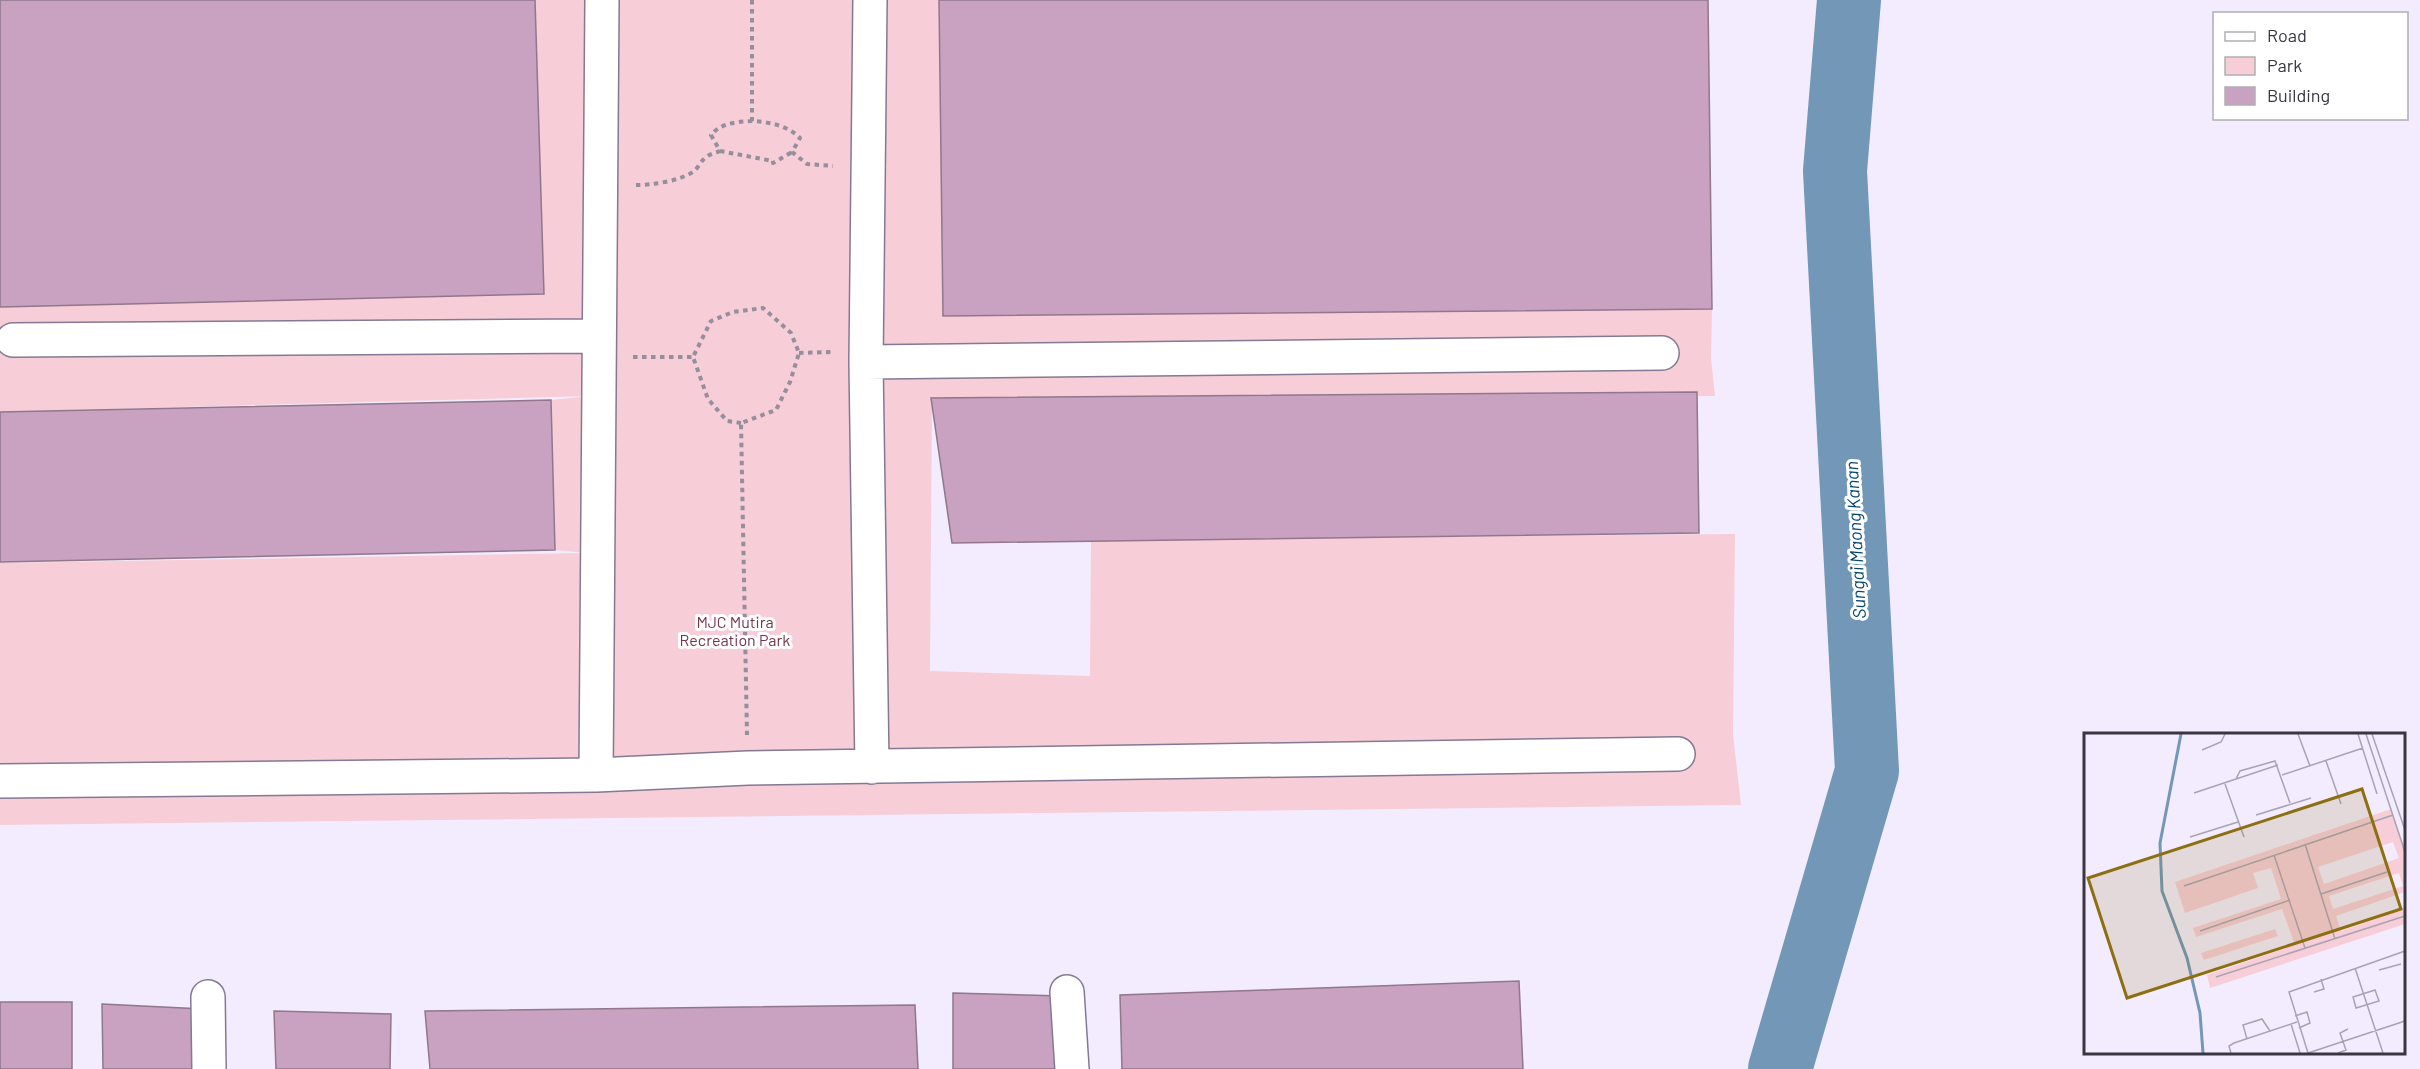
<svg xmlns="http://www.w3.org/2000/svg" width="2420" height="1069" viewBox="0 0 2420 1069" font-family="Barlow,sans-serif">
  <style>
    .green { fill: #f7cdd7 }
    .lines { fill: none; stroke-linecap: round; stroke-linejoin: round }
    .river { stroke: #7297b7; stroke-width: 64 }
    .building { fill: #c9a2c2; stroke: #90778b; stroke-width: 1.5 }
    .street-casing { stroke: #837994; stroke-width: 36 }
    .path { stroke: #948e9d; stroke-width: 4; stroke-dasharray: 4.5 4.5; stroke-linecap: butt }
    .street { stroke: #fff; stroke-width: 33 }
    .labels { text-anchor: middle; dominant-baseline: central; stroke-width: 6; stroke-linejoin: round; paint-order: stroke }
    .park-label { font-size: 16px; fill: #743549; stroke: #fff }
    .water-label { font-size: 18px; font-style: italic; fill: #044670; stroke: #fff }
    .inset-river { fill: none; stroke: #7297b7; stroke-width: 3 }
    .inset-road { fill: none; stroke: #a8a3b2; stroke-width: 1.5 }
    .view { fill: #8c6f11; fill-opacity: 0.15; stroke: #8c6f11; stroke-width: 3 }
    .inset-edge { fill: none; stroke: #3a3541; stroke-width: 3 }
  </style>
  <rect width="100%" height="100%" fill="#f2ecfe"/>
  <path class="green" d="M535,0H939L944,316L1712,309L1711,358L1715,396L932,398L930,671L1090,676L1091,540L1735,534L1733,734L1741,805L0,825V563L587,553L555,550L551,400L590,396L0,412V299L544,294L0,132L538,121Z"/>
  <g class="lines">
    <path class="river" d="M1780,1069L1867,771L1835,171L1849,0"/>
  </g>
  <path class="building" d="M0,0H535L544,294L0,307Z
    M939,0H1708L1712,309L943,316Z
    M1697,392L1699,533L952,543L931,398Z
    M551,400L555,550L0,562V412Z
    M1519,981L1523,1069H1122L1120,995Z
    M953,993L1061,996L1062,1069H953Z
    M0,1002H72V1069H0Z
    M102,1004L203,1009L202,1069H103Z
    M915,1005L918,1069H430L425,1011Z
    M274,1011L391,1014L390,1069H276Z"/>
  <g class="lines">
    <defs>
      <path id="street" d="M870,0L866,362L872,767
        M13,340L599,336
        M866,362L1662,353
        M596,775L602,0
        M0,781L596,775L748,768L1678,754
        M1067,992L1072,1069
        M208,997L209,1069"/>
    </defs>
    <use href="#street" class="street-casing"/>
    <path class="path" d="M752,0V121C769,122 787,125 800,138L792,152L807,164L833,166
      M720,151L773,161V163L792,152
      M636,185C652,185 681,181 694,171C698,168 700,163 703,160C707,155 714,153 720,151L711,135C721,123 736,122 752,121
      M799,353L831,352
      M633,357H693
      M741,423L727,421L708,399L693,357L711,321L733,312L763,308L791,333L799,353L790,382L776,410L741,423L747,735"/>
    <use href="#street" class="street"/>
  </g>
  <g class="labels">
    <g class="park-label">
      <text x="735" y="621">MJC Mutira<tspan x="735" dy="18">Recreation Park</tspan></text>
    </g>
    <g class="water-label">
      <text transform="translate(1855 540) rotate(-93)">Sungai Maong Kanan</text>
    </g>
  </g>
  <g transform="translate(2084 733)">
    <rect width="321" height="321" fill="#f2ecfe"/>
    <path d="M307,76L321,119V159L252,183L257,198L321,176V191L126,255L123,242L211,212L198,176L112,204L109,195L197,166L187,135L169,140L174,155L101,180L91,149ZM309,109L315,125L240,151L234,134ZM315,140L319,153L249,176L245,163ZM191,196L194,203L120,227L117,220Z" fill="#f7cdd7" fill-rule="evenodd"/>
    <path class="inset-river" d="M97,1L76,110L78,158L103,225L116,280L119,320"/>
    <path class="inset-road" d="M214,1L226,33M274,1L293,61M282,1L321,119M288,1L321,97M118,17L137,9L141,1M242,28L257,71M198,42L279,15M152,46L156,38L191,28L206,70M141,51L160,104M110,60L194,32M172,82L227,65M106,104L154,89M221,111L251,206M190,122L221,215M100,153L309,82M237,161L303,139M116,198L206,167M271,235L299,320M295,237L317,231M132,244L321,183M291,257L295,268L272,275L269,264ZM230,259L240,256L237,246M211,283L223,279L226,290L215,295M207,291L216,320M163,306L159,292L178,286L186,298M147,320L145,313L150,310L213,289M224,320L205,259L321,218M224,320L321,288M254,320L262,317L256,300L264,296"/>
    <path class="view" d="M278,56L317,176L43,265L4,145Z"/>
    <rect width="321" height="321" class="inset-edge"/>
  </g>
  <rect x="2213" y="12" width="195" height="108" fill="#ffffff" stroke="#b0aeb3" stroke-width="1.5"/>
  <rect x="2225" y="32" width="30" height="9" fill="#ffffff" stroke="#b0aeb3" stroke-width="1.5"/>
  <text x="2267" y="42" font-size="18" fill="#3a3541">Road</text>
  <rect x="2225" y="57" width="30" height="18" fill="#f7cdd7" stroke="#b0aeb3" stroke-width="1.5"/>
  <text x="2267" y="72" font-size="18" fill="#3a3541">Park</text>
  <rect x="2225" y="87" width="30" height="18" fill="#c9a2c2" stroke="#b0aeb3" stroke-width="1.5"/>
  <text x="2267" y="102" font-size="18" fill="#3a3541">Building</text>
</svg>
